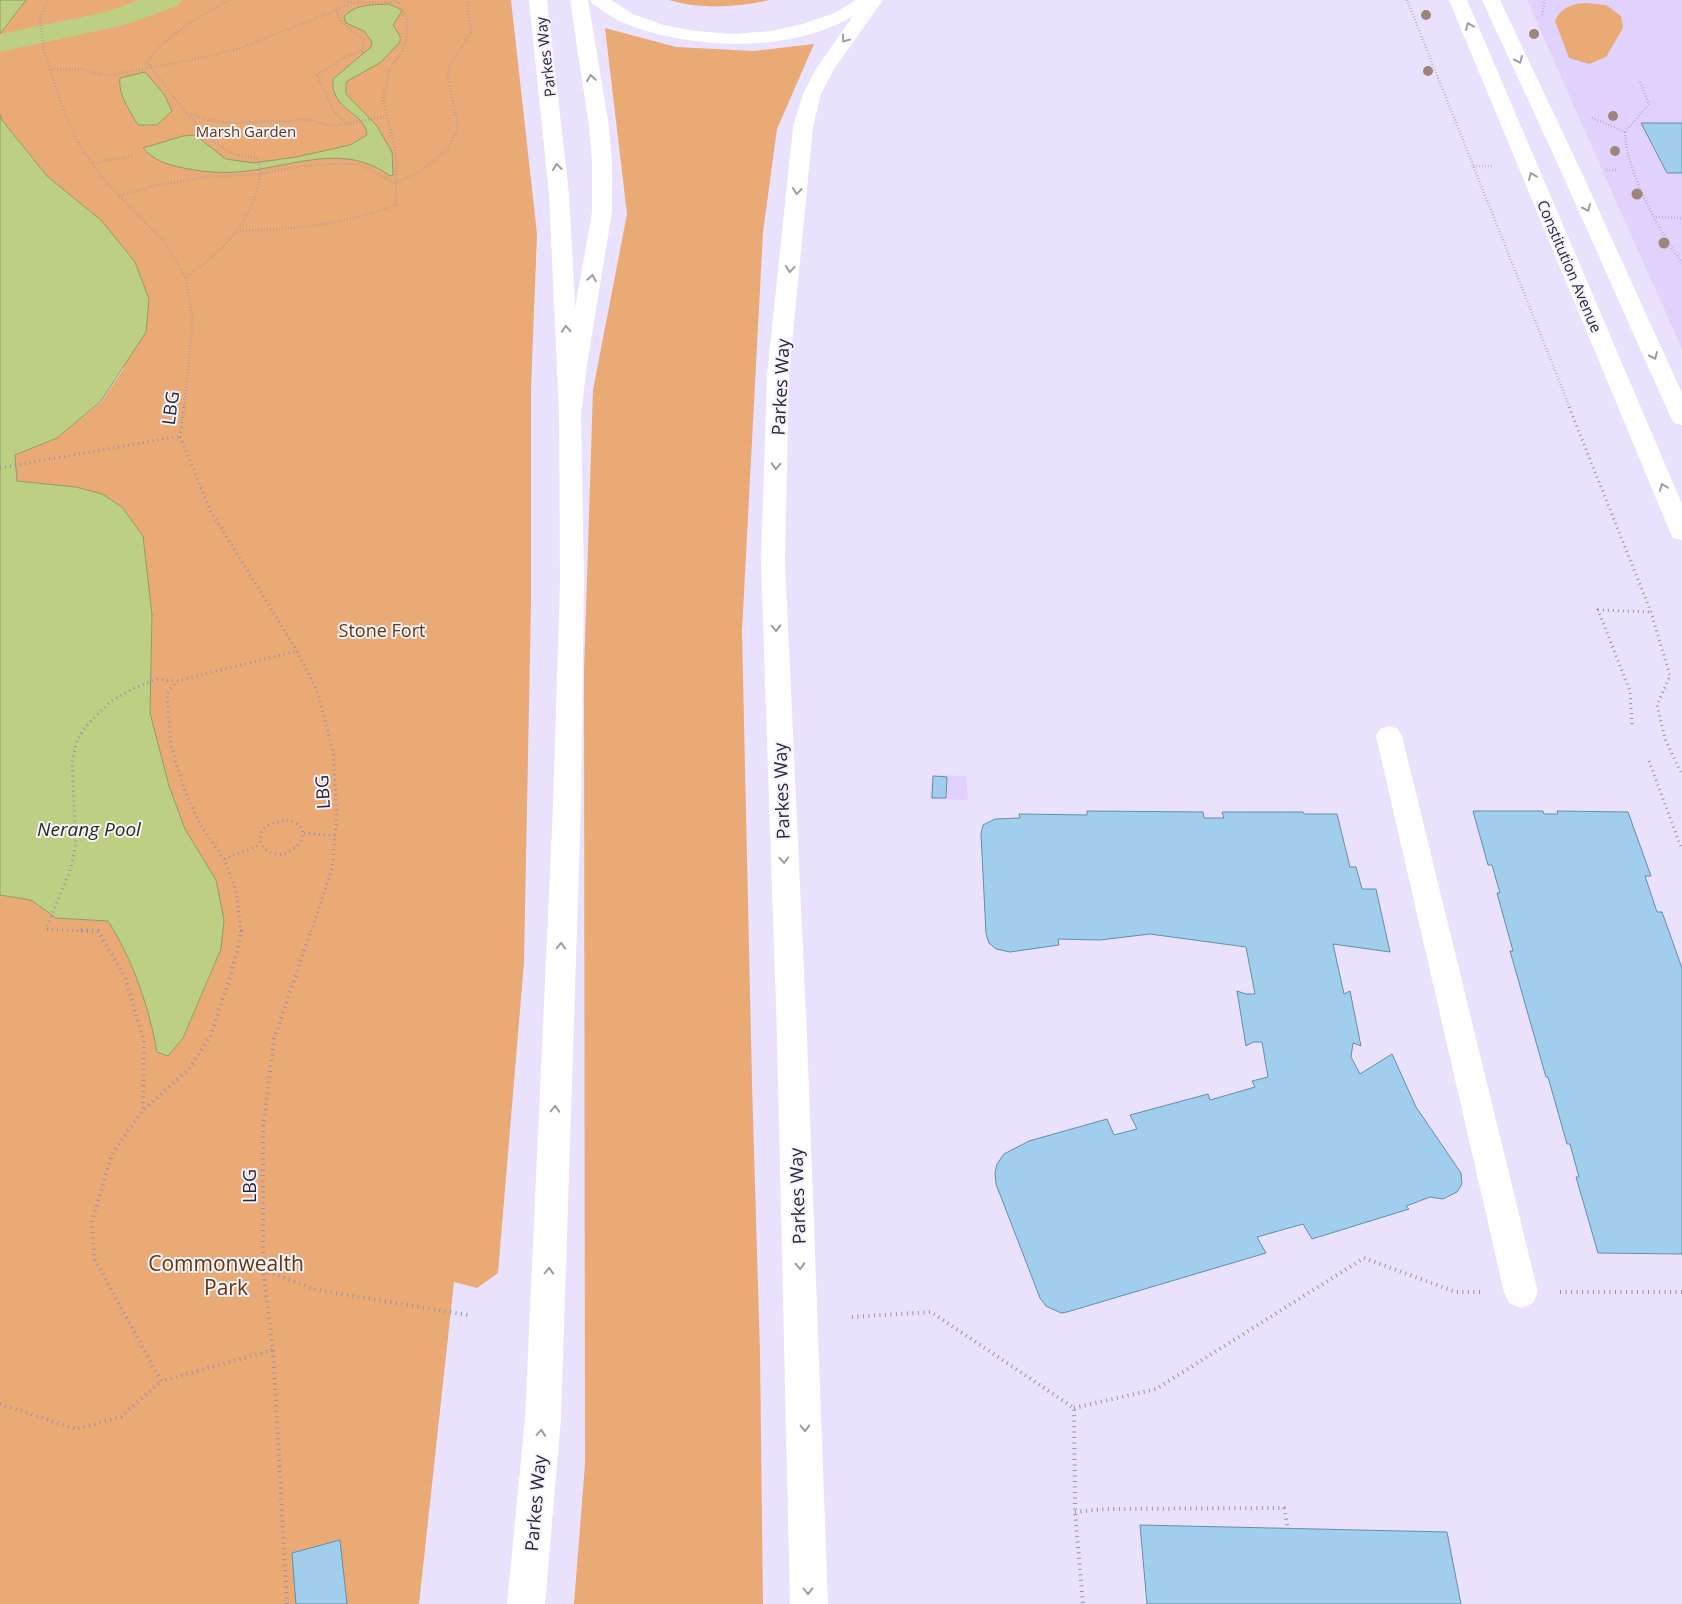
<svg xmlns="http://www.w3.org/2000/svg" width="1682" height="1604" viewBox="0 0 1682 1604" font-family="'Open Sans',sans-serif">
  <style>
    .built { fill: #e0d2fc }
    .green { fill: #e9aa76 }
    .water { fill: #bccf82; stroke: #909c6b }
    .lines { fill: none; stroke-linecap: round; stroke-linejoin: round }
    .canal { fill: #bccf82; fill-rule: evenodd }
    .building { fill: #a2ceee; stroke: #638dab }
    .path-far2 { stroke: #9991a9; stroke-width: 2.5; stroke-dasharray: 0.5 2.5; stroke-linecap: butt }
    .path-far1 { stroke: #9991a9; stroke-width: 3; stroke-dasharray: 1 4; stroke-linecap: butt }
    .path { stroke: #9991a9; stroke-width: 4; stroke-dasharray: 1 4.5; stroke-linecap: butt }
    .minor { fill: #fff; fill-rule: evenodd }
    .major { fill: #fff; fill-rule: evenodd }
    .highway { fill: #fff; fill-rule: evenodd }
    .tree { fill: #9f8479 }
    .oneway { stroke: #9f9ca5 }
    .labels { text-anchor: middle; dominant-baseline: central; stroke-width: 4; stroke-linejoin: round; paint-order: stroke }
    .far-street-label { font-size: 15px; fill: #2a2436; stroke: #f5f2fb }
    .far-park-label { font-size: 15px; fill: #61370d; stroke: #f5f2fb }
    .street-label { font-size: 18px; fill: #2a2436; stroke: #f5f2fb }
    .park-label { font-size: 18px; fill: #61370d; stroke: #f5f2fb }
    .water-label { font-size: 19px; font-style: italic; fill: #262d0c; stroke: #f5f2fb }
    .near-park-label { font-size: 21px; fill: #61370d; stroke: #f5f2fb }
  </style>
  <rect width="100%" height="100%" fill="#eae1fd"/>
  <path class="built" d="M1527,0H1682V349L1611,190Z
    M932,775L966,776L968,800L930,799Z"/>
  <path class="green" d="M26,0H511L537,234L531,388V603L524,962L498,1273L477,1288L454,1282L419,1604H0V895L31,900L56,918L108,921C133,959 149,1007 157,1052L183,1038L221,949L216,880L185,829L169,786L149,713V669L76,487L17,481L15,455L57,438L102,401L124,368L102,221L47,176L2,120L0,114V34Z
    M669,0H770C737,7 702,10 669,0Z
    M1586,3L1606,5L1621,16L1623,28L1606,57L1589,64L1569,58L1555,21C1561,7 1572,4 1586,3Z
    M605,28L676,47L754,51L814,44L777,129L763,232L742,631L752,1083L760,1353L763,1604H574L585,1464L584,672L593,390L627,214Z"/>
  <path class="water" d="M0,0H26L0,34Z
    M388,4L398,8L402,11L393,25L400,36V42L381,62L346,82V94L377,126L392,152L393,175L390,176C347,143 296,165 247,171C224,174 198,172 175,166C163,163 151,158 143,148L183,136L195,135L226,159L253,163L296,157L350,145L367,135C365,111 330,111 333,79L371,47L372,42L364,31L346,23L344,17C354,4 372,5 388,4Z
    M145,72L164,94L172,111L157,125H138C130,111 118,95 120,78Z
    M0,114L2,120L47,176L102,221L135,262L149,299L146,332L101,401L57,438L15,455L17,481L76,487L102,494L122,507L143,536L152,615L150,713L169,786L185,829L216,880L224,920L221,949L183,1038L168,1056L157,1052C149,1007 133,960 108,921L56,918L31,900L0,895Z"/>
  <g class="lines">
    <path class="canal" d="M139,0H182L177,6L125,25L0,52V34L106,12Z"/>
  </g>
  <path class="building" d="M1641,123H1682V173H1667Z
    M933,776L947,777L946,798H932Z
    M1087,811L1203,812L1204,818H1224L1222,812H1303L1304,814H1337L1350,867H1356L1362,889H1376L1390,952L1333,944L1344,994L1350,991L1361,1046L1353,1043L1351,1057L1360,1074L1392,1054L1416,1107L1461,1173L1462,1184L1457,1192L1443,1199L1430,1197L1406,1206L1409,1209L1312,1239L1303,1224L1257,1237L1266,1253L1067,1312L1061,1313L1046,1306L1040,1298L996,1184L995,1173L997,1164L1004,1154L1029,1141L1107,1119L1114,1135L1137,1129L1130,1115L1208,1094L1210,1100L1255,1087L1252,1081L1268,1077L1262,1042H1253L1246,1046L1237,991L1246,994H1255L1246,947L1150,934L1100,940L1058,939L1059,945L1010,952L996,949L989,943L986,934L981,834L983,825L995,819L1020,818L1019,814L1087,815Z
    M1473,811H1543L1544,814H1558L1557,811L1628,812L1651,876H1645L1657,912H1662L1682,968V1254L1598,1253L1576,1177H1579L1570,1144H1567L1548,1077H1546L1510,951H1513L1497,893H1500L1492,865H1488Z
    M1140,1525L1447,1532L1461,1604H1147Z
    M340,1540L347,1604H296L292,1553Z"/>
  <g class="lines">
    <path class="path-far2" d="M48,0L40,18L44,51L64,111L79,144L104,180L165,243L186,278L193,320L184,408
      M1407,0L1570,408
      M1542,15L1545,0
      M51,69H82L106,76L196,59L238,49L336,10
      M191,114L208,120L231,123L311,120L331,126L384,117
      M1592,118L1625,132C1626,171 1659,231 1682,263
      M349,124L336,115L317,75L344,58L362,51L364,40L341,22L336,10L350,4
      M1625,132L1649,104L1640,82
      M93,163L133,156
      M1473,166H1492
      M1606,170H1617
      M398,181L418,173L449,148L458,126L448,79L450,65L471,32L467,0
      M119,196L153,186L204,177L261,174L303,166L333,164H359L396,184
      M1656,217L1682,218
      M240,231C296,228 343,226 396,204V151L383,101L389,70L402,52L406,40L407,19L398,2L355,3L343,0
      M186,278C219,252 245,232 257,190C260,178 263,168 255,157C247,156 239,156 232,153C203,140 167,89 148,63C155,41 209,11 230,0"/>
    <path class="path-far1" d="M184,407L180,436L210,510L297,651L317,691L333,751L337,813L332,869L311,932
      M1569,407L1651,612L1670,676L1657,705L1665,739L1682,775
      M0,468L180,436
      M1632,724L1630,691L1598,610L1651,612
      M1649,761L1682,850
      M287,820L294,822L302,828C304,837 301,843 293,849C269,867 246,835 271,824C276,822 282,821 287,820Z
      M304,833L335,836
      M224,859L260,845
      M98,932L46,929L71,868L76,842L72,762L77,740L88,724L110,702L132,689L157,679L176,681
      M241,932L236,890L224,859L201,826L184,789L171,746L167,694L177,681L297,651"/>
    <path class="path" d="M81,930L98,931L125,977L144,1041L143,1110
      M242,930L231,975L210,1037L188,1070L143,1110L112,1154L92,1221L94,1258L161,1381L273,1350
      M263,1270L317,1290L468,1315
      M1560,1292H1682
      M852,1317L931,1312L1074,1408L1075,1512L1083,1604
      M0,1404L76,1429L121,1417L161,1381
      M1074,1408L1156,1389L1364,1258L1456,1292H1481
      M1075,1512L1105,1509L1284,1508L1288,1529
      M287,1604L273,1350L263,1270V1129L274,1039L311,930"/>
    <path class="minor" d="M1449,0H1467L1682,504V540L1673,538L1670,532Z
      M1482,0H1500L1580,169L1682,393V425L1674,423L1671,418L1560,169Z
      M1389,726L1398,729L1402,736L1538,1292L1533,1303L1521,1308L1509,1303L1504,1292L1376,736L1380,729Z"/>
    <path class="major" d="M570,0H588L609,126L612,162V212L587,365L581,413L584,583L581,806L561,1419L545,1604H507L525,1419L553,806L560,583L559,413L565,365L592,212V162L589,126Z
      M590,0H611L633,14L663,25L695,31L733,34L771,31L803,24L834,13L856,0H883L834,69L821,94L813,127L789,375L785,561L807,1037L828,1604H790L777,1037L761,561L767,375L793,127L803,94L816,69L853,16C791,54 687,50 622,22C612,18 602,10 593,4Z"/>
    <path class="highway" d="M529,0H547L569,194L581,413L578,418L570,420L562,418L559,413L549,194Z"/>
  </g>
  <g class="tree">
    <circle cx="1426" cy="15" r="5"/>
    <circle cx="1534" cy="34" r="5"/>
    <circle cx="1428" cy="71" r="5"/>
    <circle cx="1613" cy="116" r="5"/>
    <circle cx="1615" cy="151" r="5"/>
    <circle cx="1637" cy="194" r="5.5"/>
    <circle cx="1664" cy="243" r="5.5"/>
  </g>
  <defs><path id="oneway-chevron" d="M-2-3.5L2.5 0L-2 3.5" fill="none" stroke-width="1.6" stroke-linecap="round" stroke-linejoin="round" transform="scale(1.25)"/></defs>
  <g class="oneway">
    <use href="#oneway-chevron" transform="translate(1469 26) rotate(-113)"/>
    <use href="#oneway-chevron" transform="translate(845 39) rotate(126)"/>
    <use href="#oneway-chevron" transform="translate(1519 60) rotate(66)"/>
    <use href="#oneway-chevron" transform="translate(591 78) rotate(-99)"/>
    <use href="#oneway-chevron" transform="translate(557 167) rotate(-96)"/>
    <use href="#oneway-chevron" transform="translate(1532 176) rotate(-113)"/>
    <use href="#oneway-chevron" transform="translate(797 191) rotate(96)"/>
    <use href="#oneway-chevron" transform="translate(1587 208) rotate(66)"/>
    <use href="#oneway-chevron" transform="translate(790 269) rotate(96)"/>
    <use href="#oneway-chevron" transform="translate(592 278) rotate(-80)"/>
    <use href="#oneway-chevron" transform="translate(566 329) rotate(-93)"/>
    <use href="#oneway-chevron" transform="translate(1654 356) rotate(66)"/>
    <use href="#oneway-chevron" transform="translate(776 466) rotate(92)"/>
    <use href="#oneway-chevron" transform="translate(1663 487) rotate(-113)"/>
    <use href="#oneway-chevron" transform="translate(776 628) rotate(88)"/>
    <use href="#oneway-chevron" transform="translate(784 860) rotate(87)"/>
    <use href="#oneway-chevron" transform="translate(561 946) rotate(-88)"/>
    <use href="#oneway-chevron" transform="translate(555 1109) rotate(-88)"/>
    <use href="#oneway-chevron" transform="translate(800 1266) rotate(88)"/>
    <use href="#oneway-chevron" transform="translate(549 1271) rotate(-88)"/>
    <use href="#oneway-chevron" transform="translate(805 1428) rotate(89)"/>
    <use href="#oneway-chevron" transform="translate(541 1433) rotate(-85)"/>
    <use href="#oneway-chevron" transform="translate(808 1591) rotate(89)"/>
  </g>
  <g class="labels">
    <g class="far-street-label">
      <text transform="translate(545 57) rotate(-97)">Parkes Way</text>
      <text transform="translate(1570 266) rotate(67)">Constitution Avenue</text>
    </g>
    <g class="far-park-label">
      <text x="246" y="131">Marsh Garden</text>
    </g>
    <g class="street-label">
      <text transform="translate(780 387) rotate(-87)">Parkes Way</text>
      <text transform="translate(170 408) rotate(-82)">LBG</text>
      <text transform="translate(781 791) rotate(-92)">Parkes Way</text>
      <text transform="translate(322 792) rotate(-93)">LBG</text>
      <text transform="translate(249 1186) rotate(-90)">LBG</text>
      <text transform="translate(797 1196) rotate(-92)">Parkes Way</text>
      <text transform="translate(535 1503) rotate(-85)">Parkes Way</text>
    </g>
    <g class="park-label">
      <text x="382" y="630">Stone Fort</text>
    </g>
    <g class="water-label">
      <text x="89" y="829">Nerang Pool</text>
    </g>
    <g class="near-park-label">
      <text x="226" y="1263">Commonwealth<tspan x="226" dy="24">Park</tspan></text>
    </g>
  </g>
</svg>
